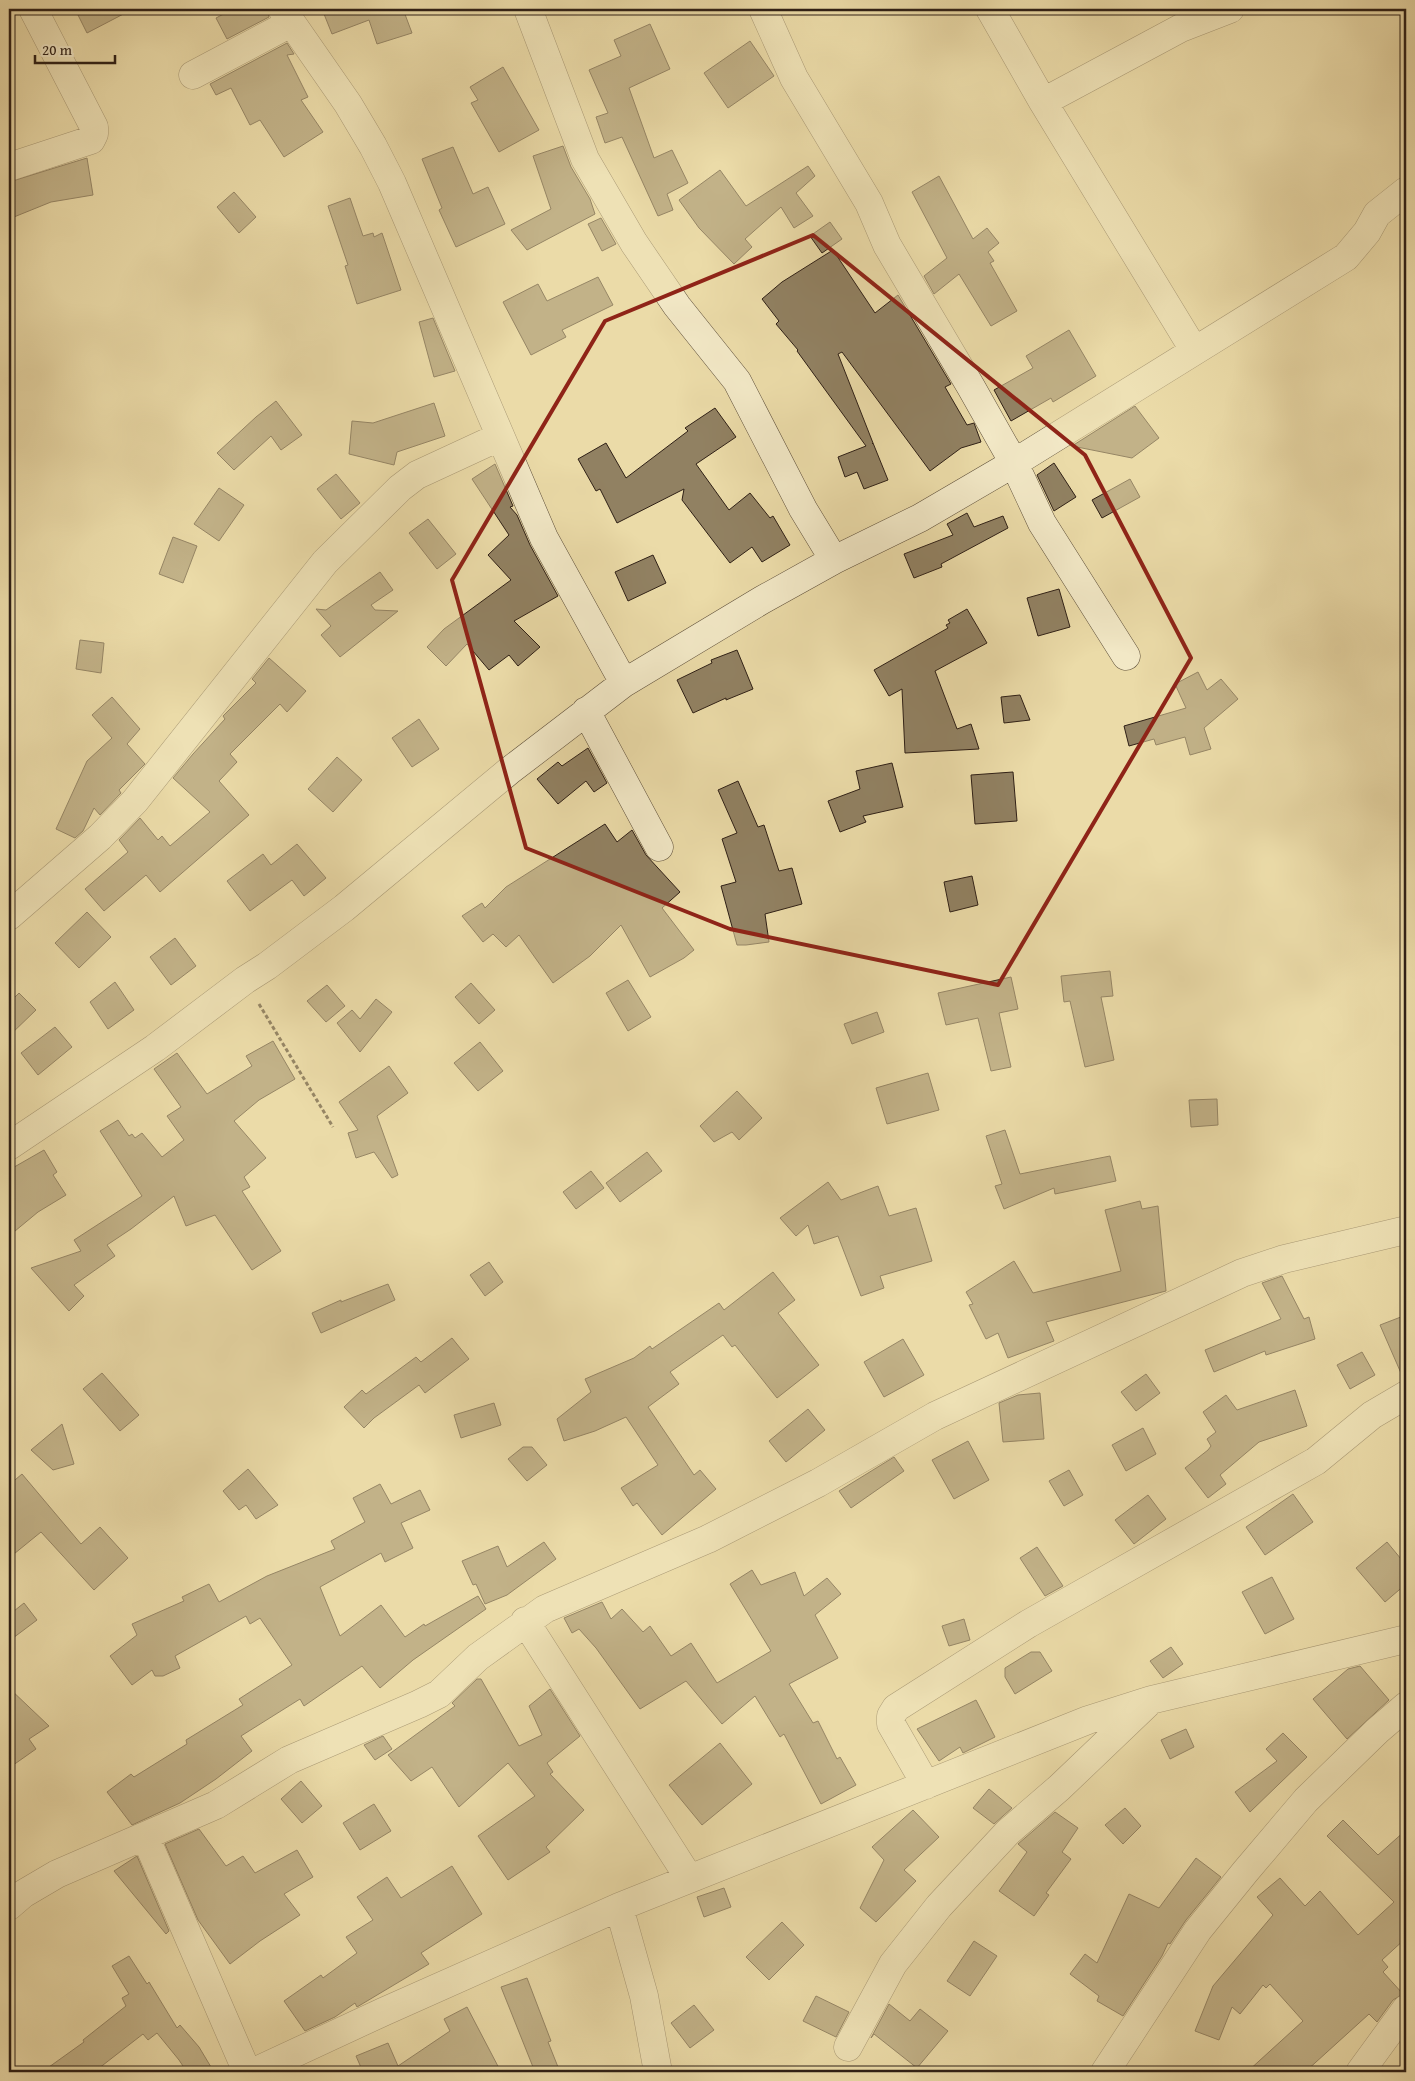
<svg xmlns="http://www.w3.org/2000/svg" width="1415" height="2081" viewBox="0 0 1415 2081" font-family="'Gentium Book Plus',serif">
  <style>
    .building { fill: #918162; stroke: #2f2016 }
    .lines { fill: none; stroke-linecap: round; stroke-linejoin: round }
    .minor-casing { stroke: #5e4f3a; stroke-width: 29 }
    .path { stroke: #2f2016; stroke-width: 3; stroke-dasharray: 4 2.5; stroke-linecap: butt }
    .minor { stroke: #f2e8c6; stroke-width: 28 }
    .marked { fill: none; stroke: #8f2418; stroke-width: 4; stroke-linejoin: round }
  </style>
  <rect width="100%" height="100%" fill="#ebdba8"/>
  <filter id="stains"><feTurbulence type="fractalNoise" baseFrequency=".004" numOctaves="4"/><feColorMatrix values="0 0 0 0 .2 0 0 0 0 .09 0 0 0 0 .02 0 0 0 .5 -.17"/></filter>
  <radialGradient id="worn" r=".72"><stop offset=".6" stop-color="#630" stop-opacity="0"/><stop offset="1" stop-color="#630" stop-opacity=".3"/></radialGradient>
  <path class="building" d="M75,9H133L87,33Z
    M233,9H267L269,17L227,39L216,18Z
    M322,9H403L412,33L377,44L369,20L332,34Z
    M650,24L670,69L629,88L654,158L672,150L688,183L667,194L673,210L658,216L622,137L605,143L596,117L608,113L589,70L621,56L614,40Z
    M750,41L774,76L728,108L704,73Z
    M287,43L294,54L287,55L308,97L301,100L323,132L284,157L260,120L250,125L231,88L216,95L210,84Z
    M503,67L539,130L499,152L471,103L478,100L470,87Z
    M563,146L571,167L590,199L595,214L527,250L511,230L551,209L533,156Z
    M453,147L473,194L488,187L505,224L456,247L439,210L442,208L422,159Z
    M87,158L93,195L51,202L9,219V182Z
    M808,166L815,176L796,193L813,216L794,228L781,207L745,239L752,247L734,264L699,228L679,200L720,170L746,206Z
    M939,176L973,239L987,228L999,243L988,252L994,261L990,263L1017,311L991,326L959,274L934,294L924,276L947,258L912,192Z
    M234,192L256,217L239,233L217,207Z
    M350,198L363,236L373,233L374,237L382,233L401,290L357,304L345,266L348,265L328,206Z
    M601,218L616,244L602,251L588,224Z
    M830,222L842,239L822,253L810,236Z
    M833,250L875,313L898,295L951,384L945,387L967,425L974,423L981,442L961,448L930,471L842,352L838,354L873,443L872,444L873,443L888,480L864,489L857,472L845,477L838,457L866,446L797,351L798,350L776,324L779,321L762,299L782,282Z
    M598,277L613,305L562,330L566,337L531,355L503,302L538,284L547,301Z
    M433,318L455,371L434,377L419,322Z
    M1069,330L1096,376L1053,402L1051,398L1011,421L994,390L1033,368L1026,356Z
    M276,401L302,435L281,450L271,436L234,470L217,453L256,417Z
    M434,403L445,436L397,452L394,465L349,454L352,421L373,423Z
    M1135,406L1159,438L1132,458L1072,446Z
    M715,408L736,437L696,464L729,510L750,493L770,518L773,516L790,545L762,562L752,547L730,563L682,500L684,489L617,523L600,489L596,491L578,459L606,443L626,478L688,431L685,428Z
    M1054,463L1076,497L1054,511L1037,475Z
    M495,464L513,506L510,507L517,515L530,545L558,596L514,621L540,647L518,666L509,655L489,670L467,644L446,666L427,647L444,629L511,580L488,555L509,535L472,479Z
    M336,474L360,503L341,519L317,489Z
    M1130,479L1140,497L1102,518L1092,500Z
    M219,488L244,505L219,541L194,524Z
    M967,513L974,527L1003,516L1008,528L941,564L942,567L914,578L904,554L953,535L947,524Z
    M428,519L456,554L437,569L409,533Z
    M173,537L197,546L183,583L159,574Z
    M653,555L666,583L628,601L615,572Z
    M380,572L393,590L371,605L375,610L398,611L340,657L321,635L331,626L316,609L326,610Z
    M1059,589L1070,627L1038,636L1027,598Z
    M967,609L987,643L935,671L957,729L971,724L979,749L905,753L902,689L889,696L874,670L948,628L946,625L950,623L948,620Z
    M80,640L104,643L101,673L76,669Z
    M737,650L753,689L726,700V698L693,713L677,680L712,663L711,660Z
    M269,658L306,691L287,712L280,704L230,754L237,762L219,781L249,815L160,892L146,875L104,911L85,889L128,852L119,840L140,818L158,840L162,836L170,846L210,812L173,778L193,754L225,719L223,716L256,683L252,679Z
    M1198,672L1207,690L1221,679L1238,699L1204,728L1211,749L1190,755L1185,737L1156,745L1154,739L1129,746L1124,726L1186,708L1175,684Z
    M1020,695L1030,720L1004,723L1001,697Z
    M112,697L140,729L127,744L145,764L119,790L121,793L100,815L94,808L83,831L75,838L56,829L87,761L112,738L92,715Z
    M419,719L439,749L412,767L392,738Z
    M588,748L607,783L594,792L586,781L558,804L537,779L558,762L562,766Z
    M337,757L362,780L333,812L308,789Z
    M892,763L903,807L863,816L866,822L840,832L828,801L860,789L856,771Z
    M1013,772L1017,821L975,824L971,775Z
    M738,781L758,827L764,825L779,871L792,868L802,904L765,914L769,942L746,945H737L721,886L736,882L722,839L737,833L718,790Z
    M605,824L617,842L632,830L646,855L680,892L662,908L694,950L684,958L650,977L621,925L590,956L553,983L519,935L506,947L493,934L483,942L462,916L482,903L485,908L506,887Z
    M297,844L326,878L304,896L292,880L250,911L227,881L263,854L271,865Z
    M972,876L978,905L950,912L944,882Z
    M87,912L111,937L79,968L55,943Z
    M175,938L196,966L171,985L150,957Z
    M1110,971L1113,996L1101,997L1114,1060L1085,1067L1070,1001L1064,1002L1061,976Z
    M1011,977L1018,1009L999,1013L1011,1067L991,1071L978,1018L946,1025L938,993Z
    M628,980L651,1017L628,1031L606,993Z
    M115,982L134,1010L108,1029L90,1002Z
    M471,983L495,1010L479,1024L455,997Z
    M327,985L345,1006L326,1022L307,1001Z
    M19,993L36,1010L9,1036V1003Z
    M376,999L392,1012L360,1052L337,1023L352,1010L360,1019Z
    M877,1012L884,1032L852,1044L844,1024Z
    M55,1027L72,1047L38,1075L21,1053Z
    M273,1041L295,1079L259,1100L234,1121L266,1158L244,1177L250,1187L242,1191L281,1251L252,1270L215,1215L186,1226L174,1196L131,1229L107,1245L115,1256L74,1285L84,1296L69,1311L31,1268L81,1251L74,1240L142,1196L100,1131L118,1120L129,1136L132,1134L135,1138L142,1133L162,1157L184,1140L167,1116L181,1107L154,1069L177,1053L207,1094L252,1066L246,1056Z
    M480,1042L503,1071L478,1091L454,1063Z
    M389,1066L408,1093L377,1116L398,1175L392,1178L374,1152L356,1158L348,1133L358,1130L339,1102Z
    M928,1073L939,1110L887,1124L876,1088Z
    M737,1091L762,1118L739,1140L732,1132L714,1142L700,1126Z
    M1217,1099L1218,1125L1191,1127L1189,1100Z
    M1005,1130L1020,1174L1110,1156L1116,1181L1055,1194L1054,1188L1004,1209L995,1186L1002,1184L986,1136Z
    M44,1150L57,1172L53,1175L66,1195L38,1212L9,1236V1170Z
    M647,1152L662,1171L620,1202L606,1183Z
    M591,1171L604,1188L576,1209L563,1192Z
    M828,1182L841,1200L878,1186L889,1216L916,1208L932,1261L880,1276L884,1288L861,1296L838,1236L814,1244L808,1225L796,1236L780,1218Z
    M1140,1201L1142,1209L1158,1206L1166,1291L1046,1322L1054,1341L1008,1358L998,1333L986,1339L969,1305L973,1304L966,1292L1014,1261L1033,1293L1121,1271L1105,1210Z
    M489,1262L503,1282L485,1296L470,1275Z
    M773,1272L795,1300L778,1313L819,1365L777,1398L735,1345L732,1347L723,1335L670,1372L679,1384L648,1407L694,1475L700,1470L716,1489L662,1535L637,1503L633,1506L621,1488L658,1465L626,1417L595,1431L564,1441L557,1419L591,1392L585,1379L634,1358L650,1346L652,1349L719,1303L724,1310Z
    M1282,1276L1304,1319L1309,1317L1315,1339L1266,1355L1265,1351L1214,1372L1205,1350L1281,1319L1262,1283Z
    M388,1284L395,1300L321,1333L312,1313L341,1300V1302Z
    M1406,1315V1379L1404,1380L1380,1325Z
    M452,1338L469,1359L425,1393L419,1385L374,1418L364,1428L344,1407L362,1390L366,1394L416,1357L421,1362Z
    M903,1339L924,1375L884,1397L864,1362Z
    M1362,1352L1375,1375L1350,1389L1337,1365Z
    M102,1373L139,1415L120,1431L83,1389Z
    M1146,1374L1160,1393L1136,1411L1121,1392Z
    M1295,1390L1307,1426L1259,1442L1220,1475L1226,1484L1208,1498L1185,1468L1208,1450L1211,1446L1207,1439L1216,1432L1203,1412L1226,1395L1237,1410Z
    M1040,1393L1044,1439L1003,1442L999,1403L1018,1395Z
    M494,1403L501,1425L461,1438L454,1415Z
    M808,1409L825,1430L786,1462L769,1441Z
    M62,1424L74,1464L53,1470L31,1450Z
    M1143,1428L1156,1454L1126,1471L1112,1445Z
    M968,1441L989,1480L954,1499L932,1460Z
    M523,1447H532L547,1465L527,1481L508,1459Z
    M894,1457L904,1471L851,1508L839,1491Z
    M248,1469L278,1505L256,1519L246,1505L239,1510L223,1491Z
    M1069,1470L1083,1495L1064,1506L1049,1481Z
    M22,1474L81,1544L100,1527L128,1558L94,1590L41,1532L9,1558V1485Z
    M380,1484L391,1504L420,1490L430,1510L401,1523L413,1548L385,1562L381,1553L320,1587L340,1636L381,1605L405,1637L424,1624L425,1626L478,1596L486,1609L413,1660L380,1688L362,1666L304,1706L300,1699L241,1736L252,1751L216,1779L180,1803L132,1825L107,1792L131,1774L134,1777L187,1744L186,1740L243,1705L239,1699L292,1665L260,1618L250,1624L246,1616L175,1656L180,1668L163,1676H155L152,1670L132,1685L110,1656L137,1635L132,1624L184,1601L182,1597L209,1584L219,1602L267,1576L335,1549L331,1541L365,1522L353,1498Z
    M1293,1494L1313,1522L1265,1555L1246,1527Z
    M1148,1495L1166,1519L1134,1544L1115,1520Z
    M544,1542L556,1559L507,1595L485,1604L476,1584L473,1585L462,1561L498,1546L507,1567Z
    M1387,1542L1406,1565V1584L1385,1602L1356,1568Z
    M1037,1547L1063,1586L1045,1596L1020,1558Z
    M752,1570L761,1585L795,1572L804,1596L827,1578L841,1594L815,1615L838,1658L789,1684L813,1723L818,1721L837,1759L840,1757L856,1785L821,1804L784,1734L780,1737L755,1696L722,1724L686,1681L640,1709L596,1648L579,1629L572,1633L564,1618L602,1602L611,1619L622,1609L643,1632L650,1626L671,1656L691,1643L717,1683L771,1651L730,1584Z
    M1272,1577L1294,1619L1265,1634L1242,1592Z
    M24,1603L37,1620L9,1641V1615Z
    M964,1619L970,1640L949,1646L942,1626Z
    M1171,1647L1183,1664L1163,1678L1150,1661Z
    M1031,1652H1040L1052,1671L1015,1694L1005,1677V1668Z
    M1360,1666L1389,1700L1347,1739L1313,1699L1348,1669Z
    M477,1679H481L519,1746L542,1735L529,1706L550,1689L580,1736L547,1763L553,1772L550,1774L584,1810L546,1847L550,1852L508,1880L478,1836L535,1796L508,1763L459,1807L432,1767L411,1781L388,1755L455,1706L452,1703Z
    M9,1688L49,1726L29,1739L36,1749L9,1768Z
    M976,1700L995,1737L963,1753L960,1747L939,1761L917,1729Z
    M1186,1729L1194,1747L1170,1759L1161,1740Z
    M1283,1733L1307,1757L1250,1812L1235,1792L1277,1761L1266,1749Z
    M383,1736L392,1749L375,1760L364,1745Z
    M720,1743L752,1784L702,1825L669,1785Z
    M301,1781L322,1806L302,1823L281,1799Z
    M989,1789L1012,1808L994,1824L973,1808Z
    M374,1804L391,1831L360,1850L343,1823Z
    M1125,1808L1141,1826L1123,1844L1105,1825Z
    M913,1810L939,1837L904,1870L916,1881L876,1922L860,1908L884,1860L872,1847Z
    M1055,1812L1078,1828L1062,1852L1071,1859L1046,1893L1049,1895L1034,1916L999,1891L1027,1852L1018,1844Z
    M1343,1820L1378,1855L1406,1830V1938L1382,1960L1388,1967L1383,1972L1403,1994L1393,2000L1377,2022L1369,2014L1305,2072H1247L1303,2021L1270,1984L1266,1988L1263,1985L1240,2014L1232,2007L1219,2040L1195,2031L1213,1986L1273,1915L1257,1897L1280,1878L1305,1906L1320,1891L1358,1935L1394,1902L1327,1836Z
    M199,1829L226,1866L243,1856L255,1873L297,1850L313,1877L284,1894L300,1915L260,1941L230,1964L198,1920L165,1844Z
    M137,1856L169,1931L166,1934L114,1871Z
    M1196,1858L1221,1877L1186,1920L1170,1944L1168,1943L1162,1956L1123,2016L1097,2001L1099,1996L1070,1974L1085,1954L1097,1963L1129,1894L1159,1908Z
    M452,1866L482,1914L421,1953L429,1964L357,2007L355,2003L335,2017L305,2031L284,2001L321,1975L323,1978L357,1953L346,1937L373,1920L357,1897L387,1877L401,1898Z
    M724,1888L731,1907L704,1917L697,1897Z
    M782,1922L804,1945L769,1980L746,1957Z
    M974,1941L997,1956L970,1996L947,1981Z
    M129,1956L147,1984L149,1982L177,2028L180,2025L199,2047L214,2072H187L179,2060L157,2033L148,2040L143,2034L94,2072H42L84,2042L83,2040L126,2006L122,1998L129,1994L112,1966Z
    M527,1978L551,2041L548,2042L560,2072H535L501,1987Z
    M816,1996L849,2012L836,2037L803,2021Z
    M889,2004L910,2021L920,2009L948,2031L917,2068L874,2034L871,2038Z
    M694,2005L714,2030L690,2048L671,2023Z
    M467,2007L501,2072H363L356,2056L388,2043L398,2066L450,2031L444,2019Z"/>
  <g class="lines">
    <defs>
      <path id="minor" d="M282,9L348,104L373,146L392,183L544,538L624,683
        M528,9L585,159L634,243L677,306L737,381L803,509L834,560
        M763,9L794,78L869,203L887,245L971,387L1014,463L1042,523L1126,656
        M990,9L1043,102L1194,350
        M193,75L291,23
        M1043,102L1181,28L1230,9
        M9,167L91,140L94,134V127L33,9
        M586,711L659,847
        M9,916L100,837L135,801L325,562L400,488L417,475L499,437
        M9,1146L155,1048L245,980L267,966L344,908L509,771L624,683L762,600L834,560L920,518L1014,463L1346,257L1367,232L1377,214L1406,191
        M525,1621L689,1878
        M926,1785L891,1724V1716L896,1708L1028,1624L1316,1461L1372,1415L1406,1395
        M145,1836L247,2072
        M9,1906L23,1894L57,1874L216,1805L289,1760L419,1704L439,1694L478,1657L545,1609L708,1539L818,1483L935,1416L1242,1273L1284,1259L1406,1230
        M619,1907L644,1996L658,2072
        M848,2047L893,1964L939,1906L1008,1832L1059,1788L1148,1703
        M254,2072L383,2012L619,1907L1088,1720L1151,1700L1406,1639
        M1105,2072L1198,1930L1245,1872L1306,1800L1377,1731L1406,1706
        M1360,2072L1406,2009"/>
    </defs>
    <use href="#minor" class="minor-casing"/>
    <path class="path" d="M259,1004L333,1127"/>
    <use href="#minor" class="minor"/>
  </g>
  <path d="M0 0H1415V2081H0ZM813,235L1085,455L1191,658L998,985L730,929L526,848L452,580L605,321Z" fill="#ebdba8" fill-opacity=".55" fill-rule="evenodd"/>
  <path class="marked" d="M813,235L1085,455L1191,658L998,985L730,929L526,848L452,580L605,321Z"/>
  <rect width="1415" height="2081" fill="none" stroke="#ebdba8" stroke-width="30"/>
  <rect x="10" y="10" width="1395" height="2061" fill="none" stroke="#2f2016" stroke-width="2.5"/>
  <rect x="15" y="15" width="1385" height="2051" fill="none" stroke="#2f2016"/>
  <path d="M35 55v8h80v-8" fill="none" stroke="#2f2016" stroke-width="2.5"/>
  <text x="42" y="55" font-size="15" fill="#2f2016" stroke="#f2e8c6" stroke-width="4" paint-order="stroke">20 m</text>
  <rect width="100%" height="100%" filter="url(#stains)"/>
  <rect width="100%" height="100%" fill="url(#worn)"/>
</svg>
